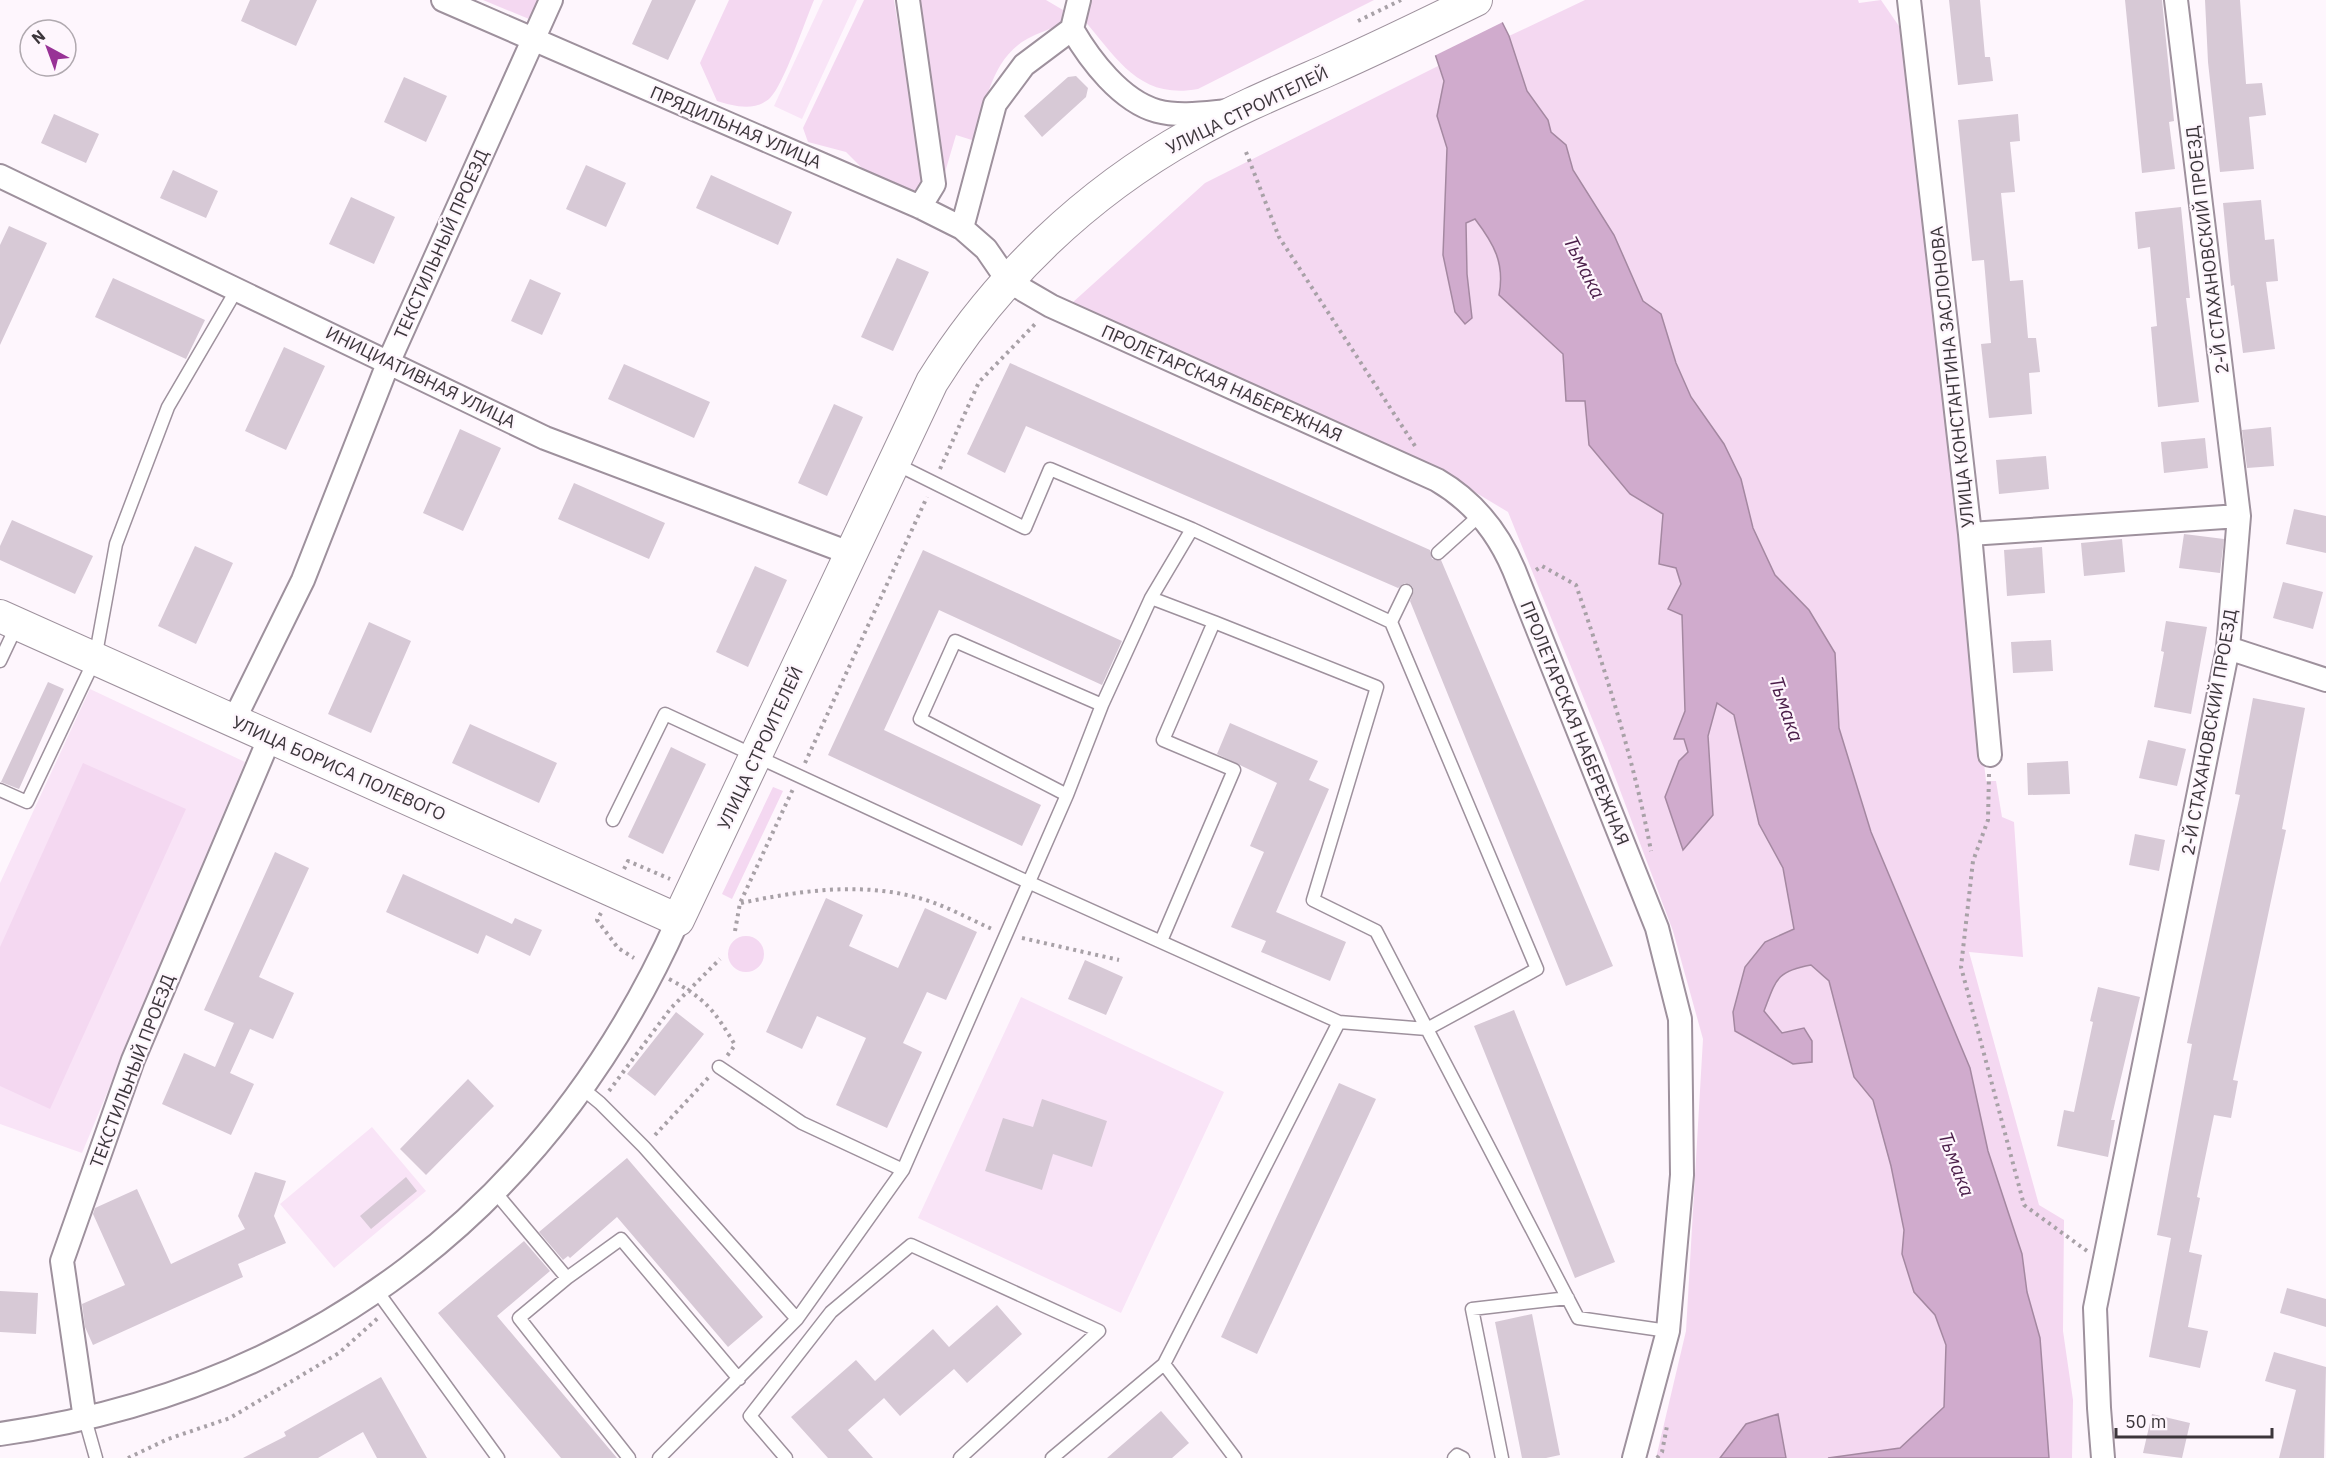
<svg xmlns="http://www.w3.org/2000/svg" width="2326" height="1458" viewBox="0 0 2326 1458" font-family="'IBM Plex Sans',sans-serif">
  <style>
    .built { fill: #f9e4f7 }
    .green { fill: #f4d8f1 }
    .water { fill: #d0abcd; stroke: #a488a1; stroke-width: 1.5 }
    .pier { fill: #fef6fd }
    .building { fill: #d7c9d6 }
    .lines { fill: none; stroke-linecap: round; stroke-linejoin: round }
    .lane-casing { stroke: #9e919d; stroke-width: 15 }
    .street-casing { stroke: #9e919d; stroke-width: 26 }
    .secondary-casing { stroke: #9e919d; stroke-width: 34 }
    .path { stroke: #a8a1a7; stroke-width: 4; stroke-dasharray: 3 4.5; stroke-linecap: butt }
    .lane { stroke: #fff; stroke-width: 12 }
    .street { stroke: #fff; stroke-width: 22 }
    .secondary { stroke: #fff; stroke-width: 32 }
    .labels { text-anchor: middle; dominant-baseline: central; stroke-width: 4.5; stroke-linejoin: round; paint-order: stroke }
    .street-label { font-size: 18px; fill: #3c363b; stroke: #fef6fd }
    .water-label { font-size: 20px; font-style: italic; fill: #4a1d49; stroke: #fef6fd }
  </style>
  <rect width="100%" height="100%" fill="#fef6fd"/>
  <path class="built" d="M823,0H857L802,119L774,106Z
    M90,689L245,762L82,1153L0,1124V883Z
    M1021,997L1224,1092L1121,1313L918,1218Z
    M372,1127L426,1191L334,1268L280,1204Z"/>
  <path class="green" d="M483,0H538L529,19Z
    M729,0H814C805,21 784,84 770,98C755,112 733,106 717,101L700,63Z
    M864,0H894L923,180L915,195L867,173L846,152L808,142L803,128Z
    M914,0H1046L1063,10L1062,24C1050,29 1038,33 1027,39C991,59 985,105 975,141L956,135L943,179Z
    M1088,0H1374L1198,89C1139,100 1117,58 1083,19Z
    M1585,0H1858L1859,3L1881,0L1903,32L1986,781H1996L2002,817L2014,822L2023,957L1969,952L2039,1205L2064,1220L2063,1331L2073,1400L2072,1458H2049L2040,1338L2027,1292L2022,1254L1988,1151L1970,1068L1871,832L1839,728L1835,653L1809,610L1775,575L1753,528L1741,479L1724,444L1691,397L1676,363L1661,314L1643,301L1614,235L1573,170L1566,145L1551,132L1548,120L1527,91L1509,36Z
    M1438,66L1444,81L1437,116L1447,148L1443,255L1472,318L1467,274L1466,223L1475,219C1494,244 1505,263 1499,295L1563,354L1566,400L1585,401L1630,494L1663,514L1659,564L1676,568L1681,584L1669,609L1682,614L1685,711L1674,739H1684L1688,752L1679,761L1713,814L1708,736L1717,703L1734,714L1759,824L1783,868L1794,929L1765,942L1745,967L1733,1012L1735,1031L1752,1039L1782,1033L1764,1011C1776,980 1776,971 1811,965L1829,981L1854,1077L1873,1100L1891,1166L1904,1230L1902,1254L1914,1292L1935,1315L1946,1345L1944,1407L1900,1448L1828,1458H1786L1777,1414L1746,1424L1720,1458H1656L1686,1331L1703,1039L1673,931L1606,753L1508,512L1443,473L1072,303L1205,183Z
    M83,763L186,809L50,1109L0,1086V947Z
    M773,787L783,791L732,899L722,894Z
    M728 954a18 18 0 1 1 36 0a18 18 0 1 1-36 0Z"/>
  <path class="water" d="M1417,0H1491L1509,36L1527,91L1548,120L1551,132L1566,145L1573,170L1614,235L1643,301L1661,314L1676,363L1691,397L1724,444L1741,479L1753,528L1775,575L1809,610L1835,653L1839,728L1871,832L1970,1068L1988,1151L2022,1254L2027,1292L2040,1338L2049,1458H1828L1900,1448L1944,1407L1946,1345L1935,1315L1914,1292L1902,1254L1904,1230L1891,1166L1873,1100L1854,1077L1829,981L1811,965C1776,971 1776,980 1764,1011L1782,1033L1804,1028L1812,1041V1062L1793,1064L1735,1031L1733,1012L1745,967L1765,942L1794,929L1783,868L1759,824L1734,715L1717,703L1708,736L1713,815L1683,850L1665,797L1679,761L1688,752L1684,739H1674L1685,711L1682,615L1668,609L1681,584L1676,568L1659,564L1663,514L1630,494L1589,445L1585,401H1566L1563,354L1499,295C1505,263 1494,244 1475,219L1466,223L1467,274L1472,318L1465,324L1455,312L1443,255L1447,148L1437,116L1444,81Z
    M1778,1414L1786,1458H1720L1746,1424Z"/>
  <path class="pier" d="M1414,0H1495L1505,21L1432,57Z"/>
  <path class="building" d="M250,0H317L296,46L241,21Z
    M652,0H696L668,60L632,44Z
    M1949,0H1980L1985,57H1990L1993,81L1958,85Z
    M2125,0H2162L2174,121L2169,122L2175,169L2142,173Z
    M2205,0H2240L2246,84L2262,83L2266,115L2249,117L2254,169L2220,172L2208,62Z
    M1076,76L1088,88L1086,97L1042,137L1024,116L1068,77Z
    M404,77L447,96L426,142L384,122Z
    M54,114L99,134L86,163L41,143Z
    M2018,114L2020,141L2010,142L2015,192L2001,193L2010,281L2023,280L2028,338H2036L2040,372L2029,373L2032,414L1989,418L1981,344L1991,343L1984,260L1972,261L1958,120Z
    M586,165L626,183L606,227L566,209Z
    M173,170L218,191L206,218L160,198Z
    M711,175L792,212L778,245L696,208Z
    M351,197L395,217L374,264L329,244Z
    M2261,200L2265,240L2274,239L2278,281L2266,282L2275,349L2243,353L2234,285L2231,286L2223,203Z
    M2181,207L2190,298H2186L2199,402L2158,407L2151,327L2157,326L2150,247L2138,249L2135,212Z
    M9,226L47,243L0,345V245Z
    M897,258L929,272L893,351L861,337Z
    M113,278L205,320L186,359L95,317Z
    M530,279L561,293L542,335L511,321Z
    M284,347L325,366L286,450L245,431Z
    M1010,363L1430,550L1432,559L1441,560L1613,966L1566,986L1410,601L1414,591L1412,586L1405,583L1398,588L1026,426L1005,473L967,454Z
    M624,364L710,402L694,438L608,399Z
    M834,404L863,417L827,496L798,483Z
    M2271,427L2274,466L2247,468L2242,430Z
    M460,429L501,448L463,531L423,513Z
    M2205,438L2208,468L2164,473L2161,442Z
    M2046,456L2049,489L1999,494L1996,460Z
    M574,483L665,523L649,559L558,519Z
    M2294,509L2326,516V553L2286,544Z
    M12,520L93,556L75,594L0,560V546Z
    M2184,534L2224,539L2220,573L2179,568Z
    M2122,539L2125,572L2084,576L2081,543Z
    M195,546L233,563L196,644L158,626Z
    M2042,547L2045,593L2007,596L2004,550Z
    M923,550L1122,641L1102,685L939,610L884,730L1041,805L1022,846L828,755Z
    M755,566L787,580L748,667L716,652Z
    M2283,582L2323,592L2313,629L2273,618Z
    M2166,621L2207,627L2191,714L2154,707L2164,652L2161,651Z
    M369,622L411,641L371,733L328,714Z
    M2051,640L2053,671L2013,673L2011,642Z
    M48,682L64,689L19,789L1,782Z
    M2253,698L2305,708L2282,829L2286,830L2233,1080L2238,1081L2231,1118L2214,1115L2197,1197L2200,1198L2189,1252L2202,1255L2188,1327L2208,1331L2200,1368L2149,1357L2171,1238L2157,1235L2192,1044L2187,1043L2240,795L2235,794Z
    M1230,723L1318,761L1309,780L1329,789L1276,912L1346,942L1330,981L1261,952L1266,941L1231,927L1264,852L1250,846L1277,783L1217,754Z
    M470,724L557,763L539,803L452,763Z
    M2148,740L2186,749L2177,786L2139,778Z
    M671,747L706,764L663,854L628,837Z
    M2068,761L2070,794L2028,795L2027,763Z
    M2135,834L2165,840L2159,871L2129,865Z
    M275,852L309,868L259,977L294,993L273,1039L250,1029L230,1073L254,1084L231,1135L162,1104L184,1053L215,1067L234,1023L204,1010Z
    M403,874L512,924L515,918L542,930L530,956L486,935L478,954L386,912Z
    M826,898L863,915L849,946L898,968L925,908L977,932L946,1000L927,992L903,1043L922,1052L887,1128L836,1105L866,1038L817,1016L802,1049L766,1032Z
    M1085,960L1123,977L1106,1015L1068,999Z
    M2098,987L2140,997L2111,1120H2115L2108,1157L2057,1146L2064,1110L2074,1112L2093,1022L2090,1021Z
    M1514,1010L1615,1262L1575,1278L1474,1026Z
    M676,1012L704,1034L655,1096L627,1074Z
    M468,1079L494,1106L426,1175L400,1149Z
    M1339,1083L1376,1099L1257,1354L1221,1337Z
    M1042,1099L1107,1121L1092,1167L1053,1154L1042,1190L985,1171L1003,1118L1033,1127Z
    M627,1158L763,1317L728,1347L617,1217L570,1258L568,1256L563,1260L539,1232Z
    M255,1172L286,1181L274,1216L286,1243L238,1264L243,1277L93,1345L85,1327L82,1304L125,1285L93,1214L95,1208L137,1189L171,1264L245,1229L238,1216Z
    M406,1177L417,1191L371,1229L360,1216Z
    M524,1241L550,1271L497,1316L617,1458H561L438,1313Z
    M2287,1288L2326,1299V1327L2280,1313Z
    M0,1291L38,1293L36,1334L0,1332Z
    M997,1305L1022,1334L967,1383L954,1369L900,1416L884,1398L848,1430L873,1458H828L791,1417L856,1360L875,1381L933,1329L949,1347Z
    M1532,1314L1560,1455L1546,1458H1522L1495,1322Z
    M2274,1352L2326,1367L2324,1458H2279L2296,1390L2265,1381Z
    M381,1377L427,1458H377L363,1432L318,1458H243L286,1436L284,1432Z
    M1161,1411L1189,1443L1172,1458H1107Z
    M2152,1414L2190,1423L2182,1458L2143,1453Z"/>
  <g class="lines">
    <defs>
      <path id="lane" d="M894,463L1025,528L1050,469L1192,529L1391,622L1537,969L1427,1029L1376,931L1313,900L1377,687L1214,622
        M1438,553L1480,515
        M1151,598L1214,622L1163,740L1234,770L1161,941
        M1391,622L1406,591
        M0,661L17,625
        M0,790L27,802L95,659L116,544L168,407L237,289
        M1067,795L920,719L955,641L1102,705
        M613,820L665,714L1028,882L1339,1022L1427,1029L1578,1318L1668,1331
        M719,1067L802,1123L903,1170
        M583,1089L600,1103L644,1147L797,1319
        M495,1192L567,1278L621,1239L739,1379
        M567,1278L519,1318L629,1458
        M377,1291L498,1458
        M1164,1364L1339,1022
        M85,1419L96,1458
        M659,1458L797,1319L903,1170L1067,795L1102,705L1151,598L1192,529
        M786,1458L750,1416L831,1312L911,1245L1099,1331L960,1458
        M1052,1458L1164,1364L1235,1458
        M1454,1458L1457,1455L1463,1458
        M1502,1458L1472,1309L1568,1298"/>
      <path id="street" d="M443,0L920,207L962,228L986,249L1008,281L1051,306L1437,480C1473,501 1498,532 1514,570L1657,928L1680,1019L1682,1175L1668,1331L1634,1458
        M908,0L934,184L920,207
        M1079,0L1072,29C1090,60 1121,101 1157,111C1179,117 1205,113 1227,111
        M1909,0L1970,534L1990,755
        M0,176L545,438L852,554
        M962,228L995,104L1024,65L1072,29
        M1970,534L2239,516
        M2228,648L2326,680
        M234,720L303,580L389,361L551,0
        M85,1419L62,1261L133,1060L270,737
        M0,1434C312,1390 550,1206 678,920
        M2103,1458L2099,1408L2095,1308L2228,648L2239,516L2176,0"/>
      <path id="secondary" d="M0,616L678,920L932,382C996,279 1086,193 1192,134C1236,109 1282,90 1328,70C1378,48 1427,24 1476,0"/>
    </defs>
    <use href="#lane" class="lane-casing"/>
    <use href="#street" class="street-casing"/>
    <use href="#secondary" class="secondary-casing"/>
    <path class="path" d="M1358,21L1401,0
      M1246,152L1279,237L1415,446
      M940,469L979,382L1037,322
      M1536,570L1542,566L1576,585C1606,673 1634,760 1651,851
      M805,763L927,497
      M1989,774L1988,820L1973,861L1961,967L2024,1205L2087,1251
      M624,869L628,861L670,879
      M741,903C798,891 858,882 915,897C941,903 967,918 992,929
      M601,913L597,920L618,948L634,958
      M735,931L740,903L793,789
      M1022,938L1119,960
      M669,979C705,998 715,1011 735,1045L727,1056
      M609,1091L671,1008L720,959
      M655,1135L709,1077
      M128,1458L168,1439L230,1418L339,1353L379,1317
      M1657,1458L1662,1452L1667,1426"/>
    <use href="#lane" class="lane"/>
    <use href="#street" class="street"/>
    <use href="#secondary" class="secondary"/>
  </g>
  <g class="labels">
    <g class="street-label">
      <text transform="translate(1247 110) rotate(-26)">УЛИЦА СТРОИТЕЛЕЙ</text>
      <text transform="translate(736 127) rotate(23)">ПРЯДИЛЬНАЯ УЛИЦА</text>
      <text transform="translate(441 244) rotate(-66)">ТЕКСТИЛЬНЫЙ ПРОЕЗД</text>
      <text transform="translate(2207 250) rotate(-97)">2-Й СТАХАНОВСКИЙ ПРОЕЗД</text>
      <text transform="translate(421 377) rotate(26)">ИНИЦИАТИВНАЯ УЛИЦА</text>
      <text transform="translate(1952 377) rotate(-96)">УЛИЦА КОНСТАНТИНА ЗАСЛОНОВА</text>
      <text transform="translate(1222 383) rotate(24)">ПРОЛЕТАРСКАЯ НАБЕРЕЖНАЯ</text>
      <text transform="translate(1575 723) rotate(68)">ПРОЛЕТАРСКАЯ НАБЕРЕЖНАЯ</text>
      <text transform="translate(2209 732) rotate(-80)">2-Й СТАХАНОВСКИЙ ПРОЕЗД</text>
      <text transform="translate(760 748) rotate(-65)">УЛИЦА СТРОИТЕЛЕЙ</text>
      <text transform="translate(339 768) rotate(24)">УЛИЦА БОРИСА ПОЛЕВОГО</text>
      <text transform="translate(132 1071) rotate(-69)">ТЕКСТИЛЬНЫЙ ПРОЕЗД</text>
    </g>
    <g class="water-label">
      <text transform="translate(1585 267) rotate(63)">Тьмака</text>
      <text transform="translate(1787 709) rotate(71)">Тьмака</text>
      <text transform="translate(1957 1164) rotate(69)">Тьмака</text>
    </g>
  </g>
  <g transform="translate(48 48) rotate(319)"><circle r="28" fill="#fef6fd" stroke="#b0a9af" stroke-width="1.5"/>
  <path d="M0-4.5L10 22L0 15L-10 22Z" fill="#983296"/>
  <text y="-9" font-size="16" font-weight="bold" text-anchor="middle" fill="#3c363b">N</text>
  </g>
  <path d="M2116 1428v9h156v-9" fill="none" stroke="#3c363b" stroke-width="3"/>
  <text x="2125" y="1428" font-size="18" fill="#3c363b" stroke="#fef6fd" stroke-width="4.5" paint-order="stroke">50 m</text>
</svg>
